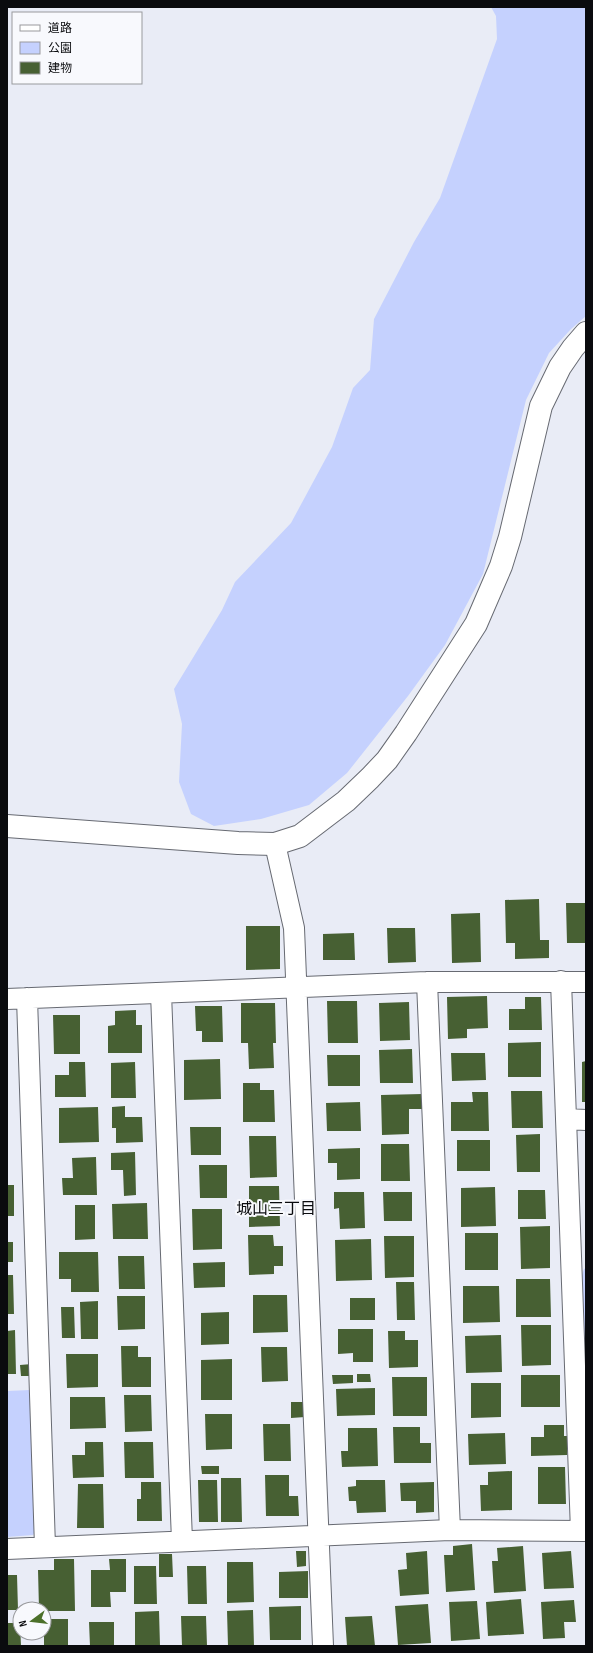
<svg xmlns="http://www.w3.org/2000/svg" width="593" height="1653" viewBox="0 0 593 1653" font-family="'Sofia Sans Condensed','Noto Sans JP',sans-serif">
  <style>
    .green { fill: #c5d1fe }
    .building { fill: #476033 }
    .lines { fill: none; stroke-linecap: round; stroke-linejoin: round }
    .minor-casing { stroke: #676a72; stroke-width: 22 }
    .tertiary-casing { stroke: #676a72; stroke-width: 24 }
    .minor { stroke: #fff; stroke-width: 20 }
    .tertiary { stroke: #fff; stroke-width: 22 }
    .labels { text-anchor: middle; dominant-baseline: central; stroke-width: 4; stroke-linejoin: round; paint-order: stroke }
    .neighbourhood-label { font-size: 16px; fill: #0a0b0e; stroke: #f8f9fd }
  </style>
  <rect width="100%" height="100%" fill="#e9ecf6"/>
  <path class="green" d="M491,7H586V316L571,329L549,353L526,400L483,574L445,645L408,696L347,773L309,805L261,819L214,826L191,814L179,782L182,724L174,689L222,610L235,582L291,523L332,447L353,388L370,370L374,319L414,242L440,198L497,39L496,16Z
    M586,1268V1377L582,1275L584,1269Z
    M30,1390L37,1529L33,1535L7,1537V1391Z"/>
  <path class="building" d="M539,899L540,940H549V958L515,959V943H506L505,900Z
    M566,903H586V943H567Z
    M480,913L481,962L452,963L451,914Z
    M246,926H280V969L246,970Z
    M387,928H415L416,962L388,963Z
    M354,933L355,960H323V934Z
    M487,996L488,1028L467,1029V1038L448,1039L447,997Z
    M525,997H541L542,1030H509V1009H525Z
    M327,1001H357L358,1043H328Z
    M409,1002L410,1040L380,1041L379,1003Z
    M241,1003H275L276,1043H273L274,1068L249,1069L248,1043H241Z
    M195,1006H222L223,1042H202V1031H196Z
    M136,1010V1025H142V1053H108V1026L115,1025V1011Z
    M53,1015H80V1054H54Z
    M541,1042V1077H508V1043Z
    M412,1049L413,1083H380L379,1050Z
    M451,1053H485L486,1080L452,1081Z
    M327,1055H360V1086H328Z
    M220,1059L221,1099L184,1100V1060Z
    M586,1061V1102H582V1062Z
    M69,1062H85L86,1097H55V1075H69Z
    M135,1062L136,1098H111V1063Z
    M243,1083H260V1090H274L275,1122H243Z
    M511,1091H542L543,1128H512Z
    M472,1092H488L489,1131H451V1102H473Z
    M422,1094V1109H409V1134L382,1135L381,1095Z
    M360,1102L361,1131H327L326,1103Z
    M125,1106V1117H142L143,1142L116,1143V1128H112V1107Z
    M98,1107L99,1142L59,1143V1108Z
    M190,1127H221V1155H191Z
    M540,1134V1172H517L516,1135Z
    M249,1136H276L277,1177L250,1178Z
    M457,1140H490V1171H457Z
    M381,1144H409L410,1181H381Z
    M360,1148V1179L337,1180V1163H328V1149Z
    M135,1152L136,1195L124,1196L123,1170H111V1153Z
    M96,1157L97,1195H63L62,1178H73L72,1158Z
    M199,1165H227V1198H200Z
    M7,1185H14V1216H7Z
    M249,1186H279L280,1226L249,1227Z
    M495,1187L496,1226L461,1227V1188Z
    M518,1190H545L546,1219H518Z
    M334,1192H364L365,1228L340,1229L339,1208L334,1209Z
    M383,1192H412V1221H384Z
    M147,1203L148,1239H113L112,1204Z
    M75,1205H95V1239L75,1240Z
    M192,1209H222V1249L193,1250Z
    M550,1226V1268L521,1269L520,1227Z
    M465,1233H498V1270H465Z
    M248,1235H273L274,1246H283V1266H274V1274L249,1275Z
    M384,1236H414V1277L385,1278Z
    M371,1239L372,1280L336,1281L335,1240Z
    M7,1242H13V1262H7Z
    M59,1252H98L99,1292H71V1279H59Z
    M118,1256H144L145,1289H119Z
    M225,1262V1287L194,1288L193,1263Z
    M7,1275H13L14,1314H7Z
    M516,1279H550L551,1317H516Z
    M396,1282H414L415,1320H397Z
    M463,1286H499L500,1322L463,1323Z
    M253,1295H287L288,1332L253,1333Z
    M117,1296H145V1329L118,1330Z
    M350,1298H375V1320H350Z
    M98,1301V1339H81L80,1302Z
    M61,1307H74L75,1338H62Z
    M229,1312V1344L201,1345V1313Z
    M521,1325H551V1365L522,1366Z
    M338,1329H373V1362H353V1353L338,1354Z
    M15,1330L16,1374H7V1331Z
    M388,1331H405V1340H418V1367L389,1368Z
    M501,1335L502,1372L466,1373L465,1336Z
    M121,1346H138V1357H151V1387H122Z
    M261,1347H287L288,1381L262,1382Z
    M66,1354H98V1387L67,1388Z
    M232,1359V1400H201V1360Z
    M32,1364V1376H21L20,1365Z
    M357,1374H370L371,1382H357Z
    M332,1375H353V1383L333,1384Z
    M521,1375H560V1407H521Z
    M392,1377H427V1416H393Z
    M471,1383H501V1417L471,1418Z
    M375,1388V1415L337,1416L336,1389Z
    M124,1395H151L152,1431L125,1432Z
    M70,1397H105L106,1428L70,1429Z
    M291,1402H304L305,1417L291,1418Z
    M205,1414H232V1449L206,1450Z
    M263,1424H290L291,1461H264Z
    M544,1425H564V1436H567V1455L531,1456V1437H544Z
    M393,1427H420V1443H431V1463H394Z
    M348,1428H377L378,1466L342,1467L341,1451H348Z
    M505,1433L506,1464L469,1465L468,1434Z
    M85,1442H103L104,1477L73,1478L72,1455H85Z
    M124,1442H153L154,1478H125Z
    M201,1466H219V1474H202Z
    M538,1467H565L566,1504H538Z
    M512,1471V1510L481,1511L480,1485H488V1472Z
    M265,1475H289V1496H298L299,1516H266Z
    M221,1478H241L242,1522H221Z
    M198,1480H217L218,1522H199Z
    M356,1480H385L386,1512L357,1513L356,1501H349L348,1487L356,1486Z
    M141,1482H161L162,1521H137V1499H141Z
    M434,1482V1512L416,1513V1501H401L400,1483Z
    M78,1484H103L104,1528H77Z
    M472,1544L475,1590L446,1592L444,1555H453V1546Z
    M523,1546L526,1591L494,1593L492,1561H498L497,1548Z
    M296,1551H306V1566L297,1567Z
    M427,1551L429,1594L400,1596L398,1570L407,1569L406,1553Z
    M571,1551L574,1588L544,1589L542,1553Z
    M159,1554H172L173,1577H159Z
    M54,1559H74L75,1611H44V1609H39L38,1570H54Z
    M109,1559H126V1592H110L111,1607H91V1570H110Z
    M227,1562H253L254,1602L227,1603Z
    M134,1566H156L157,1604H134Z
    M187,1566H206L207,1604H188Z
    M308,1571V1598H279V1572Z
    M7,1575H17L18,1610H7Z
    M521,1599L524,1634L488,1636L486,1602Z
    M574,1600L576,1622H564L565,1638L543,1639L541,1602Z
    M477,1601L480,1639L451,1641L449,1602Z
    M428,1604L431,1643L398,1645L395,1606Z
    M301,1606V1640H270L269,1607Z
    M253,1610L254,1646H228L227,1611Z
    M159,1611L160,1646H135V1612Z
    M181,1616H206L207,1646H182Z
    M372,1616L375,1646H347L345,1617Z
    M44,1619H68V1646H44Z
    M89,1622H114V1646H90Z
    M7,1623H20L21,1646H7Z"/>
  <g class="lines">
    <defs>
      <path id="minor" d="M275,844L294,928L323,1646
        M561,981L581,1531
        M427,982L450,1530
        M161,993L182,1541
        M27,998L45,1547
        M7,999L427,982H586
        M566,1119L586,1120
        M7,1549L450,1530L586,1531"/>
      <path id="tertiary" d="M7,826L238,843L275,844L300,836L346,801L370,778L387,760L406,733L476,624L501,566L510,537L541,406L560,367L573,348L586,333"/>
    </defs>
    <use href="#minor" class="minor-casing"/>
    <use href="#tertiary" class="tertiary-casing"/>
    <use href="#minor" class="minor"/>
    <use href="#tertiary" class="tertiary"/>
  </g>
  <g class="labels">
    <g class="neighbourhood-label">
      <text x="276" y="1209">城山三丁目</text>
    </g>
  </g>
  <rect width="593" height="1653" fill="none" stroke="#0a0b0e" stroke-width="16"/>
  <rect x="12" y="12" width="130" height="72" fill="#f8f9fd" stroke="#999a9d"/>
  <rect x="20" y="25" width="20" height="6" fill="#ffffff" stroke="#999a9d"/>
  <text x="48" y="32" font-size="12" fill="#0a0b0e">道路</text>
  <rect x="20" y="42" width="20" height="12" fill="#c5d1fe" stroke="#999a9d"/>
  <text x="48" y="52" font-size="12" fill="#0a0b0e">公園</text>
  <rect x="20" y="62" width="20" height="12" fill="#476033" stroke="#999a9d"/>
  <text x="48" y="72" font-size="12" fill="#0a0b0e">建物</text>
  <g transform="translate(32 1621) rotate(255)"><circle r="19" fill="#f8f9fd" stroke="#999a9d"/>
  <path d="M0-3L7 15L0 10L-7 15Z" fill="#4c702a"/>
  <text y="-6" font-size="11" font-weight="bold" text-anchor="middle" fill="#0a0b0e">N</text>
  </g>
</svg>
